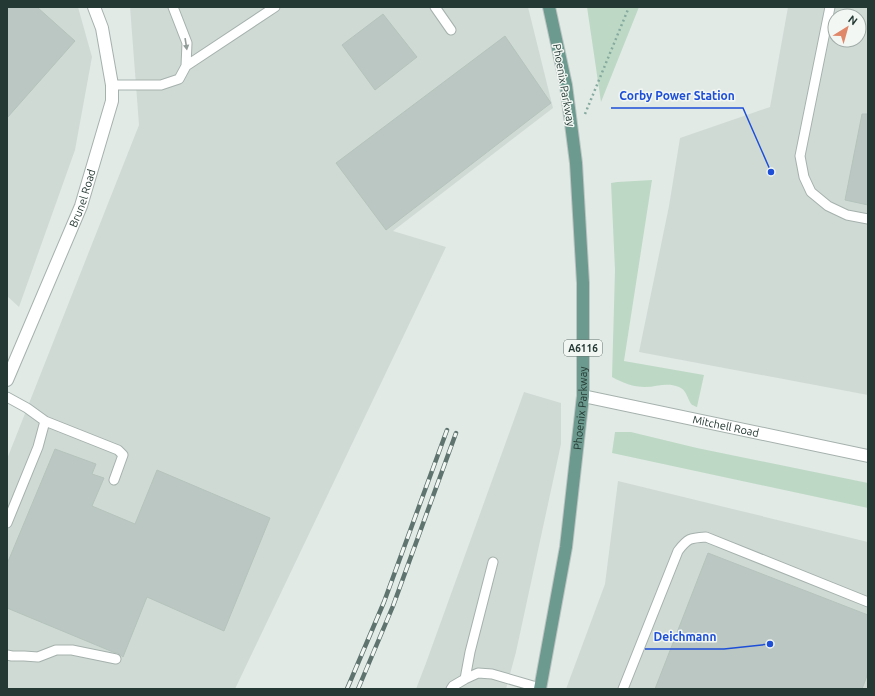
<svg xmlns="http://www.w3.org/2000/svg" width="875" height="696" viewBox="0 0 875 696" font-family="Ubuntu,sans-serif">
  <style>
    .built { fill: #d0dad5; fill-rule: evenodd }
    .green { fill: #bdd9c5 }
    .building { fill: #bbc7c2; stroke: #b5c3bd }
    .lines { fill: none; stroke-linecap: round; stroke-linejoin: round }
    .service-casing { stroke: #a5b1ad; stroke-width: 11 }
    .minor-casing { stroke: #a5b1ad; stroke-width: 14 }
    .primary-casing { stroke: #bdc4c2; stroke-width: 14 }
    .path { stroke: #86aa9f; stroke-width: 2.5; stroke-dasharray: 2 3; stroke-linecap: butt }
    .service { stroke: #fff; stroke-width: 9 }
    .minor { stroke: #fff; stroke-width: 12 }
    .primary { stroke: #6c9a8e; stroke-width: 12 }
    .rail-casing { stroke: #5f746f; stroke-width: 4.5 }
    .rail { stroke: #f2f7f4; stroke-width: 3; stroke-dasharray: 9; stroke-linecap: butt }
    .oneway { fill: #929c99 }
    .labels { text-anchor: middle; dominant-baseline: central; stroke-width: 3; stroke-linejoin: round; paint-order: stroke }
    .shield { fill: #f2f7f4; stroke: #62726d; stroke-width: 1 }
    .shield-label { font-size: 10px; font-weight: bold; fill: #243933 }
    .street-label { font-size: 11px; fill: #243933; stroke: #f2f7f4 }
    .leader { fill: none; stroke: #1d4ed8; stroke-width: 1.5 }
    .callout-dot { fill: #1d4ed8; stroke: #f2f7f4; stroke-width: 1.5 }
    .callout-label { font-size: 12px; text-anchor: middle; font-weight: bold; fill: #1d4ed8; stroke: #f2f7f4; stroke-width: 3; stroke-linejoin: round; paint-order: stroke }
  </style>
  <rect width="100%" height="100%" fill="#e2eae6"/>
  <path class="built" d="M7,7H78L92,57L75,150L19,307L7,296Z
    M130,7H528L553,108L393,231L446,247L235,689H7V459L139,125Z
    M788,7H868V395L639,352L669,206L680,138L770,107ZM835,16H859V40H835Z
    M524,392L561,403V444L516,652L506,689H416L426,663Z
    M618,481L868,542V689H566L605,584Z"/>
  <path class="green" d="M587,7H639L601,102Z
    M652,180L624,361L704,375L697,407C696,407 693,405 692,405C687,399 687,390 679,387C666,382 658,387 645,387C633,387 623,383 612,377L615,270L611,183L617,182Z
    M615,432H631L697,448L868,483V508L612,453Z"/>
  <path class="building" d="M7,7H37L75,41L7,118Z
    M383,14L417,57L375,90L342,45Z
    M505,36L551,103L386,230L336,163Z
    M862,114H868V205L845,200Z
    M55,449L96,464L92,474L104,478L92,506L135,524L157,470L270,518L224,631L147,597L123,657L118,653L113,652L7,608V564Z
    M708,553L868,615V673L862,689H655Z"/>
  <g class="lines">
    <defs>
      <path id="service" d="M435,7L451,30
        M830,7L800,156L804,177L811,192L828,206L847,215L868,219
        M186,66L275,7
        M112,85H161L179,79L186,66L187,43L173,7
        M7,397L27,408L45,421L38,447L7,523
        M45,421L118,450L123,455L114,480
        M7,655L12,656H24L38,657L56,650H72L116,659
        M465,679L470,652L493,562
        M451,689L453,686L465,679L478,673L492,674L540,688
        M623,689L678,551C688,538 690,538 706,537L868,602"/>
      <g id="minor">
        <path id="s1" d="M7,380L81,206L112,101V85L102,28L94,7"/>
        <path id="s2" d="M583,396L868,456"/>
      </g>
      <g id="primary">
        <path id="s3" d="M540,689L566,547L583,396V283L576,163L566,85L549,7"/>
      </g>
    </defs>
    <use href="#service" class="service-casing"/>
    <use href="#minor" class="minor-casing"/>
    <use href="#primary" class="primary-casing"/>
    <path class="path" d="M585,114L629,7"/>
    <use href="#service" class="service"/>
    <use href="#minor" class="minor"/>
    <use href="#primary" class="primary"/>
    <defs>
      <path id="rail" d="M347,689L384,602L447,430
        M358,689L393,606L456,433"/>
    </defs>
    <use href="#rail" class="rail-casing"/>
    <use href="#rail" class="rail"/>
  </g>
  <defs><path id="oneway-solid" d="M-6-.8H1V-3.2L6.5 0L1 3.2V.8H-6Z"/></defs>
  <use class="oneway" href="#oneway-solid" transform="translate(186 44) rotate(81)"/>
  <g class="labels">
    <rect class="shield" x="564" y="340" width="38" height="16" rx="3"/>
    <g class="shield-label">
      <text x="583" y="348">A6116</text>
    </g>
    <g class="street-label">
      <text transform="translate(564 85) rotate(80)">Phoenix Parkway</text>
      <text stroke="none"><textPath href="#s1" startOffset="197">Brunel Road</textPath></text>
      <text stroke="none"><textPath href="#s3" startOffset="284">Phoenix Parkway</textPath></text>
      <text stroke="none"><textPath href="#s2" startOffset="146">Mitchell Road</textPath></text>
    </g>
  </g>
  <path class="leader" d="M771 172L743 108H611M770 644L724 649H645"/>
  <g class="callout-dot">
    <circle cx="771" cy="172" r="4"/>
    <circle cx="770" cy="644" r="4"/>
  </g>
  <g class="callout-label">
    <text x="677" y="100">Corby Power Station</text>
    <text x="685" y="641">Deichmann</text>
  </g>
  <rect width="875" height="696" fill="none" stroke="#243933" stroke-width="16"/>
  <g transform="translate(847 28) rotate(37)"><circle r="19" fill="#f2f7f4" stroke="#a0aba7"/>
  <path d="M0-3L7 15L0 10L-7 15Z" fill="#e0876a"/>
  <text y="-6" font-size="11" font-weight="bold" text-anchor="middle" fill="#243933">N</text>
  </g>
</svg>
